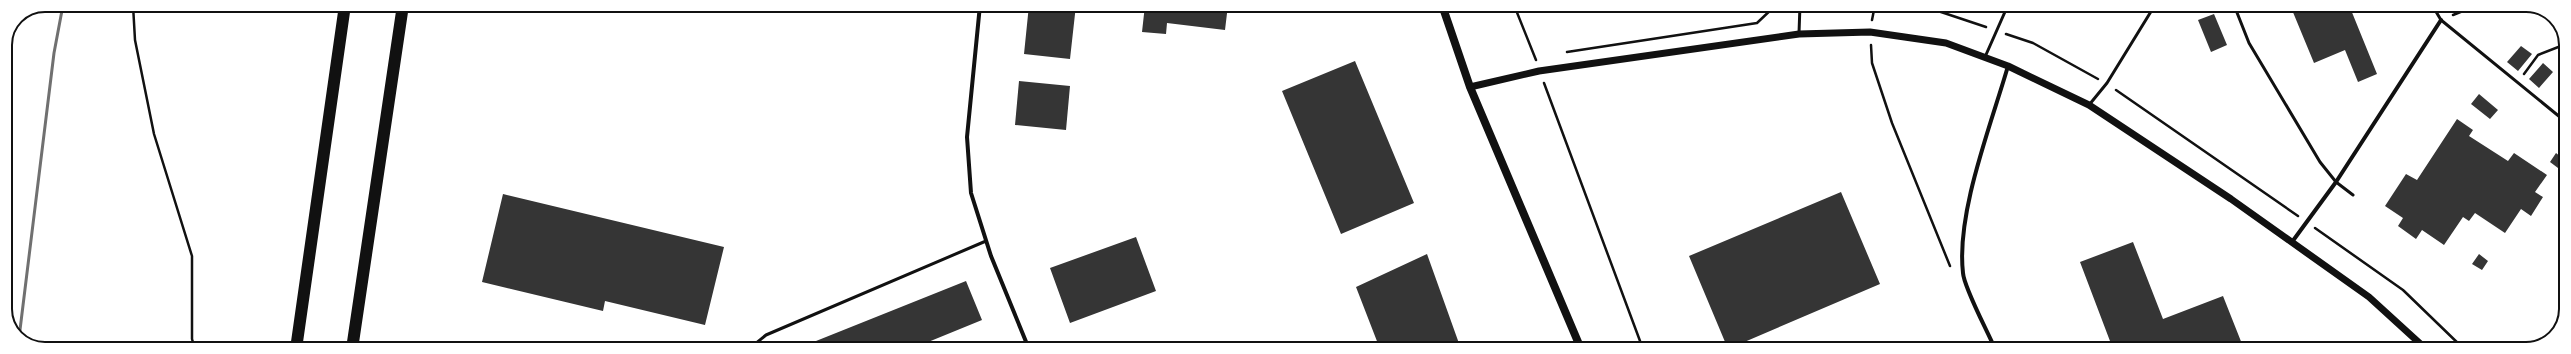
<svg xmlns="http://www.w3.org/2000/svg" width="2571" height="354" viewBox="0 0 2571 354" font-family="Manrope,sans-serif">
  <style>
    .building { fill: #353535 }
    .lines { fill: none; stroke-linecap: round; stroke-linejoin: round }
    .path { stroke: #111; stroke-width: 2.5 }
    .service { stroke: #111; stroke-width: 3 }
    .minor { stroke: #111; stroke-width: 4 }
    .tertiary { stroke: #111; stroke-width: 7 }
    .secondary { stroke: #111; stroke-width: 8 }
    .motorway { stroke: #111; stroke-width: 12 }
    .rail { stroke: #707070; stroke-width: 3 }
    .rim { fill: none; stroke: #111; stroke-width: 2 }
  </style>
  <rect width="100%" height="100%" fill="#fff"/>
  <path class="building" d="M1029,5H1076L1070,59L1024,54Z
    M1145,5H1228L1225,30L1167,23L1166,34L1142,32Z
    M2290,5H2349L2377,74L2358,82L2345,50L2314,63Z
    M2214,14L2227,45L2211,52L2198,20Z
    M2521,46L2532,54L2518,71L2507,62Z
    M1355,61L1414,203L1341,234L1282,91Z
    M2543,63L2553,72L2539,88L2529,79Z
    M1019,81L1070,86L1066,130L1015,125Z
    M2479,94L2498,110L2490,119L2471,104Z
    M2457,119L2473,130L2469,136L2508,161L2514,153L2547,175L2535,192L2543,197L2531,216L2521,209L2505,233L2475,213L2469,221L2463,217L2444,245L2422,230L2416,239L2398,226L2403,218L2385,206L2406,174L2417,180Z
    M2556,153L2566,161V174L2550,162Z
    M1841,192L1880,284L1728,349L1689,256Z
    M503,194L724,247L705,325L605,301L603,311L482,282Z
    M1136,237L1156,291L1070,323L1050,268Z
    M2133,242L2163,319L2223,296L2244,349H2113L2080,262Z
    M1427,254L1461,349H1380L1356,287Z
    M2479,254L2488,261L2482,270L2472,264Z
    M966,281L982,320L911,349H796Z"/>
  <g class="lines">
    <path class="path" d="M133,5L135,40L154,134L192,256V339L195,349
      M1514,5L1536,60
      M1920,5L1986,27
      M2453,15L2478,5
      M1872,20L1875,5
      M2006,34L2033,43L2098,79
      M1871,45L1872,63L1892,123L1950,266
      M1567,52L1757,23L1776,5
      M2524,74L2538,55L2566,44
      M1544,83L1643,349
      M2116,90L2298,216
      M2315,228L2403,290L2464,349
      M2539,344L2554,335"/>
    <path class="service" d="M2234,5L2249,43L2320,162L2336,182L2353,195
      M2432,5L2441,20L2566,122
      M1799,33L1800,5
      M1985,57L2008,5
      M2089,105L2107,83L2155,5
      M749,349L766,335L986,241"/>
    <path class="minor" d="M980,5L967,137L971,193L991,256L1029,349
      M2292,242L2336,182L2441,20
      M1995,349C1988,332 1964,288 1963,273C1956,213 1991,125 2008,66"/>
    <path class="tertiary" d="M1470,87L1539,71L1799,34L1870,32L1946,43L2008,66L2089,105L2231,199L2369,297L2426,349"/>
    <path class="secondary" d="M1442,5L1470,87L1581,349"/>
    <path class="motorway" d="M296,349L345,5
      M352,349L403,5"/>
    <path class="rail" d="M19,338L54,53L63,5"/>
  </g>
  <path d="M0 0H2571V354H0ZM45 12H2526A33 33 0 0 1 2559 45V309A33 33 0 0 1 2526 342H45A33 33 0 0 1 12 309V45A33 33 0 0 1 45 12Z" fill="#fff" fill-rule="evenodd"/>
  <path class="rim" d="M45 12H2526A33 33 0 0 1 2559 45V309A33 33 0 0 1 2526 342H45A33 33 0 0 1 12 309V45A33 33 0 0 1 45 12Z"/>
</svg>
